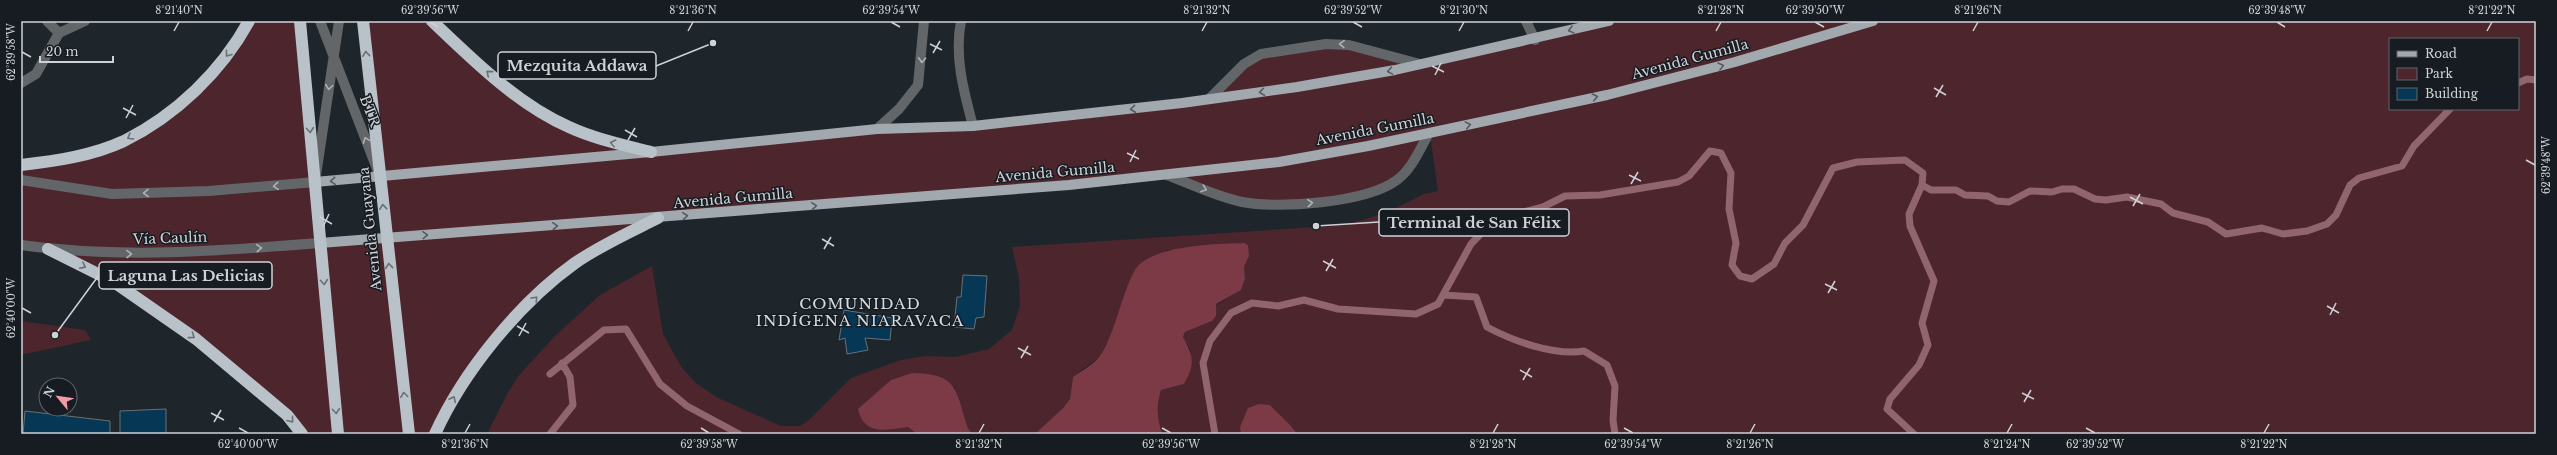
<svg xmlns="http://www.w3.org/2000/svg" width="2557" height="455" viewBox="0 0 2557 455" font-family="'Libre Baskerville',serif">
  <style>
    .green { fill: #4d252c; fill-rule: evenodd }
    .forest { fill: #7b3a46 }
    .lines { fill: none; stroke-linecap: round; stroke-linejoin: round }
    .stream { stroke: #90656e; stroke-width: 7 }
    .building { fill: #063856; stroke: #697076 }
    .minor { stroke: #636669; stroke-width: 10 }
    .major { stroke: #a1a8ae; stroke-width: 10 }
    .highway { stroke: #bac2c9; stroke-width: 12 }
    .oneway { stroke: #555b60 }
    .oneway2 { stroke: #aeb2b5 }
    .oneway3 { stroke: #686f75 }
    .ticks { fill: none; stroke: #ced2d6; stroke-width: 1.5 }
    .labels { text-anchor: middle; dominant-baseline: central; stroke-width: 3; stroke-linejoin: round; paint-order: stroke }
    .street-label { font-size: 14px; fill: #ced2d6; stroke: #161c21 }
    .neighbourhood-label { font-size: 15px; letter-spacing: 1px; fill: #d2dbe2; stroke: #161c21 }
    .leader { fill: none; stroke: #ced2d6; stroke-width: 1.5 }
    .callout-dot { fill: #ced2d6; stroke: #161c21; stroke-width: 1.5 }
    .callout { fill: #161c21; stroke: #ced2d6; stroke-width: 1.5 }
    .callout-label { font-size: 15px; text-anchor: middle; font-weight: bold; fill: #ced2d6 }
    .neatline { fill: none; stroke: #ced2d6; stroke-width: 1.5 }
    .ticks-label { font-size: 10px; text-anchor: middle; fill: #ced2d6 }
  </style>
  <rect width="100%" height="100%" fill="#1f262b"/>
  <path class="green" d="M249,21H300L320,243L386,238L363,21H432L536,109L651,152L877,129L973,126L1209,100L1261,54L1326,44L1420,64L1609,21H2536V434H1297C1294,427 1277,413 1270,406L1241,427V434H1162C1157,417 1156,407 1161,390L1184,384L1191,351L1183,337L1185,332L1212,321L1216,316V305L1241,290L1245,279L1244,267L1249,256L1200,245L1178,250H1167L1129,285L1110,338L1099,357L1073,377L1070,399L1063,408L1035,434H972L968,428L954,386L885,430L908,427L917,434H487L507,394L520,374L556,335L600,295L652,266L663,334L682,368L696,383L716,397L781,426H800L808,421L851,378L901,360L926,356L955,357L989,349L1012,330L1020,306L1019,278L1012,247L1347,225L1388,212L1424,194L1438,191L1430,134L1395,181L1314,203L1241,202L1167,175L658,218L575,263L482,356L435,434H302L196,339L48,249L21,245V165L123,141L190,97ZM2390,39H2518V109H2390Z
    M21,321L85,330L91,340L21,355Z"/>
  <path class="forest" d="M1244,243L1248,245L1249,256L1244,267L1245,279L1241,290L1216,304V316L1212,321L1185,332L1183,337C1194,357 1195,364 1184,384L1161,390C1156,407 1157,417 1162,434H1035L1063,408L1070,399L1073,377C1081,371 1093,365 1099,357C1116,336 1125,275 1141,263C1164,245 1215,244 1244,243Z
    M912,373C959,374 955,389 968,428L972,434H917L908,427C886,430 864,436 858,409L891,380Z
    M1259,404L1270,405C1277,413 1294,427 1297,434H1241L1240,427L1248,408Z"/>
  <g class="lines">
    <path class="stream" d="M2518,83L2527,79L2536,80
      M1922,185L1931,190H1956L1965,195L1988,196L1997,201L2009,202L2030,191L2052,192L2062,189H2074L2095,199L2106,200L2127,197L2161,204L2173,213L2208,222L2226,234L2262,228L2283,234L2307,231L2327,224L2336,215L2350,185L2359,178L2402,166L2414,146L2450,109
      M1444,295L1476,297L1487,327C1513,341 1554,356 1584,351L1607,365L1615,386L1613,420L1615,434
      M550,374L604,330L626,329L660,384L687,406L739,434
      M550,434L573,405L570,377L562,363
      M1215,434L1203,363L1210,341L1231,313L1252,303L1278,306L1304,300L1338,309L1416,314L1438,304L1471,244L1495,219L1543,207L1565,196L1600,195L1678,182L1689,176L1710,151L1721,153L1731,173L1729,209L1736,243L1732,265L1740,276L1752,279L1774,264L1785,243L1803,225L1833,168L1857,162L1905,160L1923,173L1922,185L1909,214L1910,226L1934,281L1922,323L1928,345L1919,365L1890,399L1887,409L1914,434"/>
  </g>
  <path class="building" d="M963,275L987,276L984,317L976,318L974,329L954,327L957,297H961Z
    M844,310L892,318L890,340L865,338L868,350L847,354L845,338L839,340Z
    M166,409V434H120V411Z
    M25,411L110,421V434H23Z"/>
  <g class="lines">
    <path class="minor" d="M47,21L59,33L85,21
      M320,21L377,169
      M961,21C954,57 964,92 973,126
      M1526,21L1535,40
      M21,83L36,74L59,33
      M1209,99L1244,64L1261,54L1326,44L1349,45L1420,64
      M877,129L899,109L918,85L924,21
      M1167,175C1191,184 1217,197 1242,202C1278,209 1366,203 1397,180C1412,169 1420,149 1429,133
      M21,180L112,194L209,191L315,182L339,21
      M21,245C121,259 220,251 320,243"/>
    <path class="major" d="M315,182L651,152L877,129L973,126L1182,103L1297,87L1395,70L1609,21
      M320,243L1069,185L1279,162L1368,146L1607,95L1735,62L1873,21"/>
    <path class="highway" d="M300,21L338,434
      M363,21L409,434
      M432,21C473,60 517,104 569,127C595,139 624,145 651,152
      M21,165C55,161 92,156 124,141C176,115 221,72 249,21
      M48,249L114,282L196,339L287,415L302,434
      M435,434C463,372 519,303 575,263C601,245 630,232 658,218"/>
  </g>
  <defs><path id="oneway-chevron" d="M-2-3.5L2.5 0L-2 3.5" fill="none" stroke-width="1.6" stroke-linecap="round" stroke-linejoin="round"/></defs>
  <g class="oneway">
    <use href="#oneway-chevron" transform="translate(1571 30) rotate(165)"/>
    <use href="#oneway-chevron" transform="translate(1721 66) rotate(-14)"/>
    <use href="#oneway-chevron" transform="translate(1390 71) rotate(170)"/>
    <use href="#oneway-chevron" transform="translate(1262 92) rotate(172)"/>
    <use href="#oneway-chevron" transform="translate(1595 97) rotate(-12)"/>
    <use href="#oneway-chevron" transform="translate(1133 109) rotate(174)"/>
    <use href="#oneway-chevron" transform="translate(1468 125) rotate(-12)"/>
    <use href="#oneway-chevron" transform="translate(333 181) rotate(175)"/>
    <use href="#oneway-chevron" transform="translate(814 206) rotate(-5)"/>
    <use href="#oneway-chevron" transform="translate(685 216) rotate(-5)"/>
    <use href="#oneway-chevron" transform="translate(555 226) rotate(-4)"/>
    <use href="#oneway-chevron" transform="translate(425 235) rotate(-4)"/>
  </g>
  <g class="oneway2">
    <use href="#oneway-chevron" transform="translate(1342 44) rotate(-177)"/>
    <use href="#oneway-chevron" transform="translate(922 60) rotate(93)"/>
    <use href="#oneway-chevron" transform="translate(329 87) rotate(98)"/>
    <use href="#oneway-chevron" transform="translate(366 140) rotate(-111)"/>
    <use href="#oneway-chevron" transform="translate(276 186) rotate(175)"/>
    <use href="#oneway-chevron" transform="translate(1204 189) rotate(20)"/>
    <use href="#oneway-chevron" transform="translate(146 193) rotate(179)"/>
    <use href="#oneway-chevron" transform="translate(1310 203) rotate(-5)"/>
    <use href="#oneway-chevron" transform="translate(259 248) rotate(-4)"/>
    <use href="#oneway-chevron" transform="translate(129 254) rotate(-1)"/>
  </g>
  <g class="oneway3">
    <use href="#oneway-chevron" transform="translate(228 54) rotate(127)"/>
    <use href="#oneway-chevron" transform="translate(366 54) rotate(-96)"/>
    <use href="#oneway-chevron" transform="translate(489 73) rotate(-139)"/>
    <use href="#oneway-chevron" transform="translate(310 130) rotate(85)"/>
    <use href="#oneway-chevron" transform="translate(130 137) rotate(150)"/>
    <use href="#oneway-chevron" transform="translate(613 143) rotate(-166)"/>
    <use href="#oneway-chevron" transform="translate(383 207) rotate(-96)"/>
    <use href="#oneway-chevron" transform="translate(83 266) rotate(27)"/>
    <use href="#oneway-chevron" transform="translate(389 266) rotate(-96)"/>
    <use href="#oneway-chevron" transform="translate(324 282) rotate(85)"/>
    <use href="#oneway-chevron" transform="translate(535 299) rotate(-47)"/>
    <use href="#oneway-chevron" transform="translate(192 336) rotate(36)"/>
    <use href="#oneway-chevron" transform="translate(404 395) rotate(-97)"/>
    <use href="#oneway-chevron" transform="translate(453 399) rotate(-63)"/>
    <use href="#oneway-chevron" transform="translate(336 411) rotate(85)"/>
    <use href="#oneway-chevron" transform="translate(291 420) rotate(52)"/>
  </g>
  <path class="ticks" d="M430,22L438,27M891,22L900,27M1353,22L1362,27M1815,22L1824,27M2277,22L2285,27M174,31L179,22M688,31L693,22M1202,31L1207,22M1459,31L1464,22M1716,31L1721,22M1973,31L1978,22M2487,31L2492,22M930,44L942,50M22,52L31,57M933,53L940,41M1432,66L1444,72M1435,75L1441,63M1934,88L1946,95M1936,97L1943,85M123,108L136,115M126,118L133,105M625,130L637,137M628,140L635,128M1127,153L1139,159M2526,160L2535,165M1130,162L1136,150M1629,175L1641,181M1631,184L1638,172M2130,197L2143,204M2133,206L2140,194M320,217L332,224M323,227L329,214M822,239L834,246M824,249L831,237M1323,261L1336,268M1326,271L1333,259M1825,284L1837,290M1828,293L1835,281M2327,306L2339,313M22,308L31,313M2330,315L2336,303M517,326L529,333M519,336L526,323M1018,348L1031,355M1021,358L1028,346M1520,370L1532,377M1523,380L1530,368M2022,393L2034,399M2024,402L2031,390M211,413L224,420M214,422L221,410M239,428L248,433M701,428L709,433M1162,428L1171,433M1624,428L1633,433M2086,428L2095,433M465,433L470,424M979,433L984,424M1493,433L1498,424M1750,433L1755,424M2007,433L2012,424M2264,433L2269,424"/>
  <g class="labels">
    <g class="street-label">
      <text transform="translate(1690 59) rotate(-15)">Avenida Gumilla</text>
      <text transform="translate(370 111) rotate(69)">BTR</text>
      <text transform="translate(1375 129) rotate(-11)">Avenida Gumilla</text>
      <text transform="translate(1055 172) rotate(-5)">Avenida Gumilla</text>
      <text transform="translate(733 198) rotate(-5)">Avenida Gumilla</text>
      <text transform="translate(370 229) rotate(-96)">Avenida Guayana</text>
      <text transform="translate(170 238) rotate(-2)">Vía Caulín</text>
    </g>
    <g class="neighbourhood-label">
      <text x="860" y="303">COMUNIDAD<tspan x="860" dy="17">INDÍGENA NIARAVACA</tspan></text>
    </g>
  </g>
  <path class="leader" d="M713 43L656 66M1316 226L1379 222M55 335L99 275"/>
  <g class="callout-dot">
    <circle cx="713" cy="43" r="4"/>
    <circle cx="1316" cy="226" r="4"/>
    <circle cx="55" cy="335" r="4"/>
  </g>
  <g class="callout">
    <rect x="498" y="52" width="158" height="27" rx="4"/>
    <rect x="1379" y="209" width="190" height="27" rx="4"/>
    <rect x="99" y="262" width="173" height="27" rx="4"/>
  </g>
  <g class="callout-label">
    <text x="577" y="71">Mezquita Addawa</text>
    <text x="1474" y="228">Terminal de San Félix</text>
    <text x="186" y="281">Laguna Las Delicias</text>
  </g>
  <rect width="2557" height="455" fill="none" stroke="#161c21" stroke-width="44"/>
  <rect x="2389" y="38" width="130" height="72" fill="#161c21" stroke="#606569"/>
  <rect x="2397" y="51" width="20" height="6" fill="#a1a8ae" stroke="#606569"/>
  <text x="2425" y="58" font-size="12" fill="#ced2d6">Road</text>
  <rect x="2397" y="68" width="20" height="12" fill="#4d252c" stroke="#606569"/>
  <text x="2425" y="78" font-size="12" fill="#ced2d6">Park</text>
  <rect x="2397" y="88" width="20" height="12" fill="#063856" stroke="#606569"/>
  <text x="2425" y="98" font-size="12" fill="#ced2d6">Building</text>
  <g transform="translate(58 397) rotate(299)"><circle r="19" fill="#161c21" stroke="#606569"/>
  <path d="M0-3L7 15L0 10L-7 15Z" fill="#f39aa7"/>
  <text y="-6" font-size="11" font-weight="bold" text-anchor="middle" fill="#ced2d6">N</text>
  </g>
  <path d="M40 56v6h73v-6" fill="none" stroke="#ced2d6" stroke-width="2"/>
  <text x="46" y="56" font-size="12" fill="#ced2d6" stroke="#161c21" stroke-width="3" paint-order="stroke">20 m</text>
  <rect x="22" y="22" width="2513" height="411" class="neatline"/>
  <g class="ticks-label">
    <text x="179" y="14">8°21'40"N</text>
    <text x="430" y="14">62°39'56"W</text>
    <text x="693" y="14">8°21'36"N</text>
    <text x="891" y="14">62°39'54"W</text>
    <text x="1207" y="14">8°21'32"N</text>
    <text x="1353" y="14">62°39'52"W</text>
    <text x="1464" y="14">8°21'30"N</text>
    <text x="1721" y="14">8°21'28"N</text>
    <text x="1815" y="14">62°39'50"W</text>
    <text x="1978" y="14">8°21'26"N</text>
    <text x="2277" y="14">62°39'48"W</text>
    <text x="2492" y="14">8°21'22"N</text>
    <text transform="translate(11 52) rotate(-90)" y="4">62°39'58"W</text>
    <text transform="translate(2546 165) rotate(-90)" y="4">62°39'48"W</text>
    <text transform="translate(11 308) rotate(-90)" y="4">62°40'00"W</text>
    <text x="248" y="448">62°40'00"W</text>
    <text x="465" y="448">8°21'36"N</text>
    <text x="709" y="448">62°39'58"W</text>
    <text x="979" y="448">8°21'32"N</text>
    <text x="1171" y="448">62°39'56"W</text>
    <text x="1493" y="448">8°21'28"N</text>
    <text x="1633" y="448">62°39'54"W</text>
    <text x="1750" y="448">8°21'26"N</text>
    <text x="2007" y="448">8°21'24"N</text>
    <text x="2095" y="448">62°39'52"W</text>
    <text x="2264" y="448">8°21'22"N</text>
  </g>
</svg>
